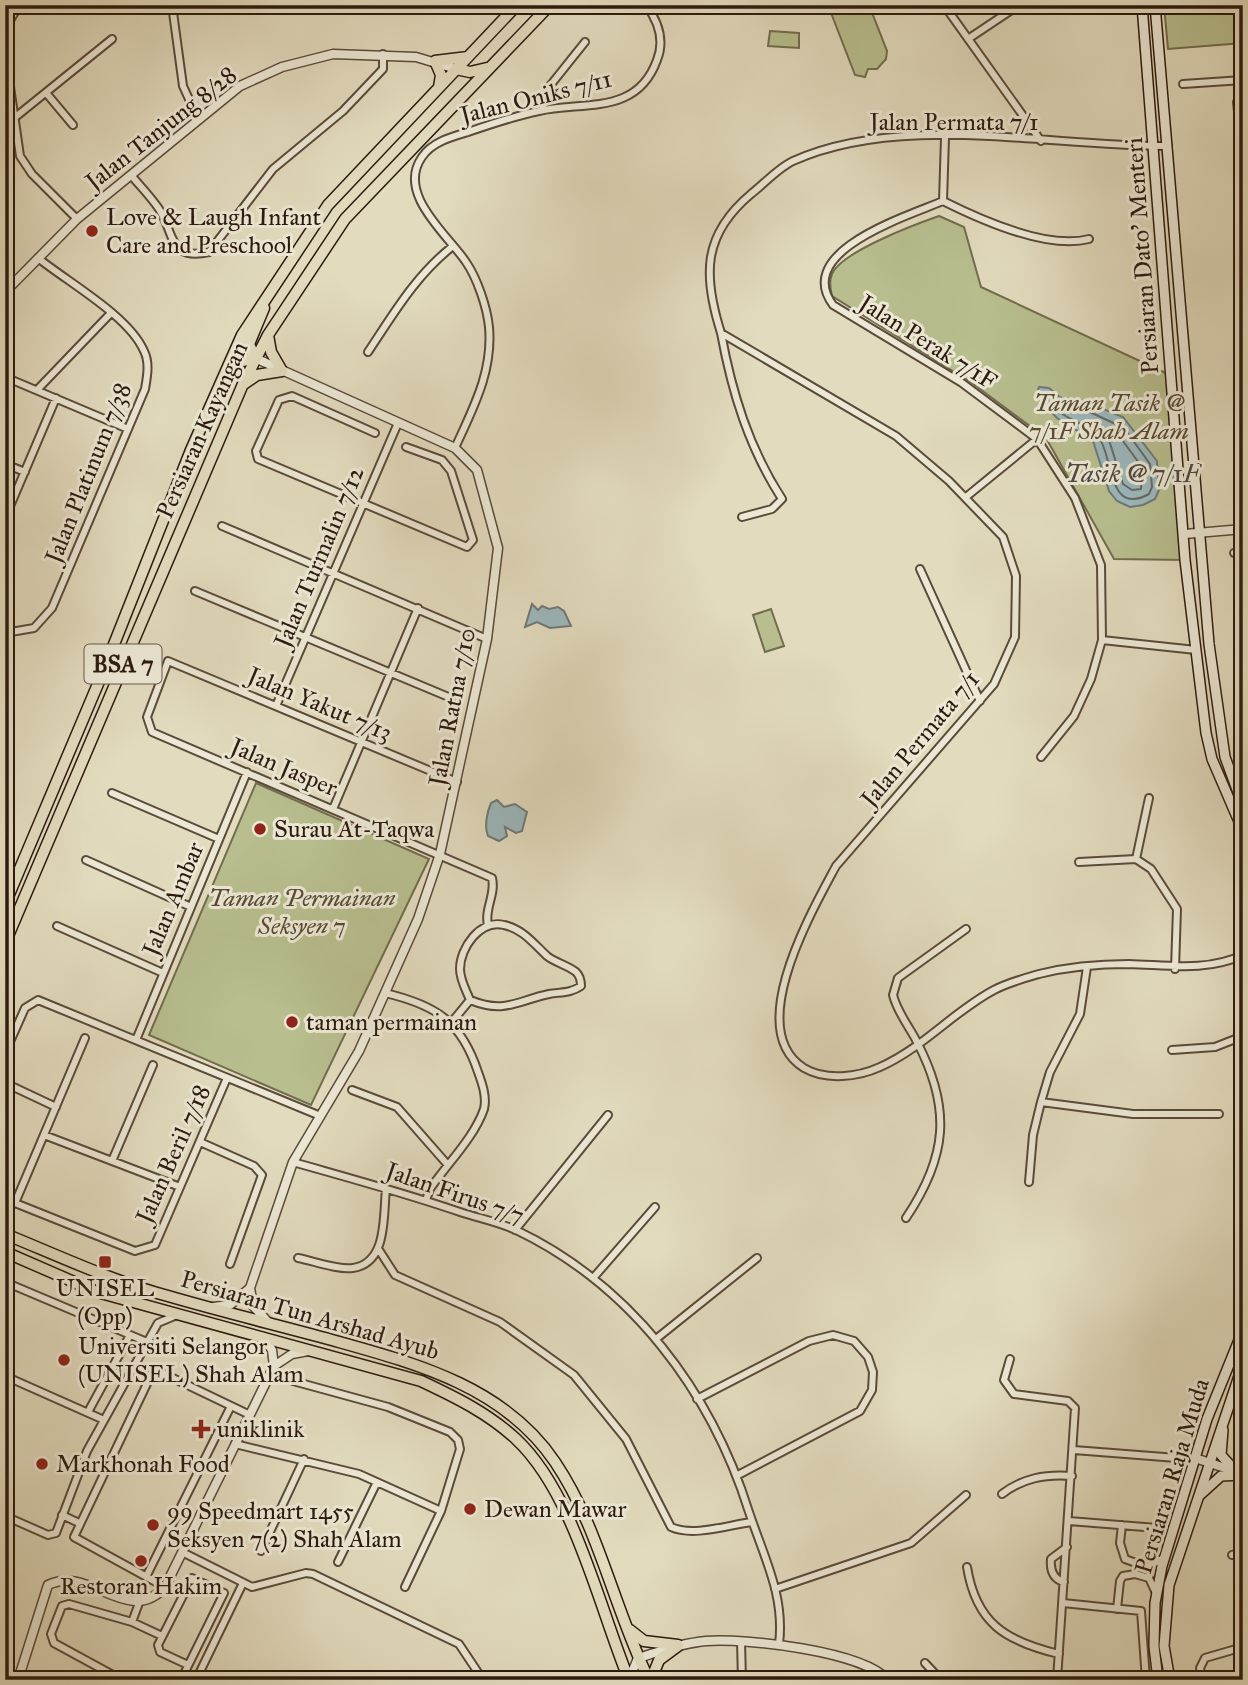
<svg xmlns="http://www.w3.org/2000/svg" width="1248" height="1685" viewBox="0 0 1248 1685" font-family="'IM FELL Great Primer',serif">
  <style>
    .green { fill: #b8be8e; stroke: #726c4e; stroke-width: 2 }
    .water { fill: #9bb8bd; stroke: #6f7977; stroke-width: 2 }
    .lines { fill: none; stroke-linecap: round; stroke-linejoin: round }
    .shore { stroke: #646966; stroke-width: 2 }
    .minor-casing { stroke: #5a4a3a; stroke-width: 10 }
    .tertiary-casing { stroke: #5a4a3a; stroke-width: 11 }
    .secondary-casing { stroke: #2c1a0e; stroke-width: 12 }
    .primary-casing { stroke: #2c1a0e; stroke-width: 13 }
    .minor { stroke: #ece8d5; stroke-width: 6 }
    .tertiary { stroke: #ece8d5; stroke-width: 8 }
    .secondary { stroke: #ece8d5; stroke-width: 9 }
    .primary { stroke: #e2dbbe; stroke-width: 10 }
    .poi-dot { fill: #8f2418; stroke: #ece8d5; stroke-width: 2.5 }
    .labels { text-anchor: middle; dominant-baseline: central; stroke-width: 6; stroke-linejoin: round; paint-order: stroke }
    .shield { fill: #ece8d5; stroke: #66584a; stroke-width: 2 }
    .shield-label { font-size: 23px; font-weight: bold; fill: #2c1a0e }
    .street-label { font-size: 24px; fill: #2c1a0e; stroke: #ece8d5 }
    .poi-label { font-size: 24px; fill: #2c1a0e; stroke: #ece8d5; text-anchor: start }
    .park-label { font-size: 24px; font-style: italic; fill: #564b34; stroke: #ece8d5 }
    .water-label { font-size: 26px; font-style: italic; fill: #4d4943; stroke: #ece8d5 }
  </style>
  <rect width="100%" height="100%" fill="#e2dbbe"/>
  <filter id="stains"><feTurbulence type="fractalNoise" baseFrequency=".00286" numOctaves="4"/><feColorMatrix values="0 0 0 0 .2 0 0 0 0 .09 0 0 0 0 .02 0 0 0 .5 -.17"/></filter>
  <radialGradient id="worn" r=".72"><stop offset=".6" stop-color="#630" stop-opacity="0"/><stop offset="1" stop-color="#630" stop-opacity=".3"/></radialGradient>
  <path class="green" d="M828,5H869L887,51L886,59L877,69H868L865,77L855,75Z
    M1164,5H1243V43L1168,49Z
    M770,31L799,33V48L768,46Z
    M939,216L964,227L981,287L1170,375L1185,560L1114,559L1046,438L972,383L832,296C830,288 829,281 832,274C841,252 916,224 939,216Z
    M771,609L784,646L765,652L753,615Z
    M256,783L429,859L311,1105L149,1035Z"/>
  <path class="water" d="M1039,387L1049,388L1061,398L1079,399L1123,417L1157,461L1159,490L1155,499L1143,505L1130,507L1117,501L1109,491L1093,441L1057,418L1036,396Z
    M532,604L538,610L542,606L549,609L558,607L564,611L571,626L550,628L537,622L525,627Z
    M497,800L504,807L515,804L527,812L522,831L516,833L505,827L507,836L499,841L488,836C484,827 487,812 491,803Z"/>
  <g class="lines">
    <path class="shore" d="M1062,405L1077,406L1124,428L1150,464L1152,487L1149,494C1107,517 1114,456 1098,436C1090,426 1072,421 1061,413L1058,408Z
      M1109,430L1117,433L1142,467L1141,489L1132,490L1123,484L1107,434Z"/>
    <defs>
      <path id="minor" d="M172,5L183,86L198,119
        M944,5L1041,141
        M1037,5L1064,10L1094,9
        M5,29L19,5
        M968,39L1013,9L1030,5
        M5,52L20,156L32,174L77,219
        M1183,84L1243,80
        M47,94L73,125
        M1243,97L1237,102L1243,158
        M542,110L549,87L585,42
        M13,119L112,39
        M945,137L943,201C981,220 1047,250 1089,239
        M1168,146C1051,147 902,112 793,161C778,168 764,184 751,194C702,235 703,276 721,333L896,436L949,481L1003,537L1016,576L1015,637L994,684L836,866C812,911 743,1030 804,1068C826,1081 858,1077 880,1067C923,1048 954,1011 994,990C1007,983 1025,978 1039,974C1067,967 1101,964 1129,964C1168,965 1206,972 1243,955
        M131,175C140,186 151,197 159,209C175,234 168,261 209,252L273,169L343,111L383,69V54
        M943,201C908,216 793,251 833,305L962,383L1037,439L1075,498L1101,565L1102,640L1091,679L1074,716L1041,757
        M721,333C732,393 749,448 782,499L772,509L742,517
        M368,352C394,313 416,275 453,246
        M5,377L128,429
        M37,390L110,314
        M375,433L292,396L279,400L256,451L258,459L467,547L473,540L451,471L442,460L406,447
        M455,448C473,408 493,372 489,327C487,307 477,278 466,262C448,235 396,194 422,157C432,142 451,137 468,132C491,124 515,116 539,111C583,101 637,116 657,60C665,40 658,21 646,5
        M5,464L25,472
        M966,497L1037,439
        M5,518L56,398
        M222,526L487,639
        M1234,553L1243,552
        M920,569L980,701
        M195,591L451,698
        M5,633L34,628L52,608L145,389C147,377 150,363 144,351C129,316 69,283 38,258
        M1102,640L1196,650
        M276,706L398,423
        M457,782L168,661L147,717L152,732L492,878C496,895 484,908 488,926
        M112,793L219,839
        M333,809L418,608
        M1136,859L1149,798
        M86,860L191,907
        M1079,862L1136,859L1151,869L1177,909L1175,969
        M57,926L163,973
        M385,993C436,1005 461,1021 478,1072C482,1083 487,1097 484,1109C474,1138 447,1164 430,1189L426,1200
        M451,1023L470,1000C505,1014 516,1001 549,994C561,992 571,993 581,986C581,980 580,976 576,972C567,965 556,963 547,956C534,944 523,929 504,925C480,919 460,948 460,969C460,980 466,990 470,1000
        M136,1040L247,772
        M1172,1050L1215,1047L1243,1036
        M5,1053L25,1008L38,1000L318,1115
        M5,1083L56,1107
        M352,1090L397,1107L447,1164
        M1041,1102L1133,1114H1219
        M44,1135L180,1187
        M200,1142L254,1166L262,1175L230,1264
        M112,1161L153,1065
        M293,1162C349,1178 405,1193 460,1212C478,1218 498,1222 516,1230C631,1285 711,1391 749,1512C764,1557 785,1596 779,1644
        M1029,1182L1033,1135L1041,1102L1050,1072L1080,1014L1087,967
        M5,1199L135,1251L155,1245L227,1078
        M15,1203L85,1038
        M906,1218C947,1157 952,1109 917,1042C909,1026 897,1012 893,995L898,978L966,929
        M515,1230L608,1115
        M379,1250L395,1275L500,1322L574,1375L626,1439L671,1527C693,1537 728,1525 752,1522
        M298,1258C314,1261 337,1270 353,1268C388,1263 383,1215 386,1189
        M594,1277L655,1207
        M5,1282L147,1342
        M656,1339L757,1258
        M1010,1359L1004,1380L1014,1394L1068,1401L1075,1408L1057,1680
        M5,1376L104,1420
        M293,1381L388,1407L450,1432L458,1440L460,1449L441,1511L405,1587
        M697,1399L809,1341L833,1335L854,1341L868,1357L873,1372L872,1390L860,1411L738,1475
        M88,1412L130,1335
        M235,1444L359,1474L441,1511
        M1074,1450L1177,1458
        M1002,1494C1023,1478 1045,1474 1072,1476
        M62,1515L79,1523
        M5,1516L48,1535L56,1533L87,1451L158,1323L177,1315
        M1069,1521L1157,1528
        M1122,1525L1120,1543L1125,1559L1147,1567L1164,1558
        M261,1551L304,1459
        M182,1552L252,1587L306,1573L313,1574L459,1644L483,1680
        M1232,1555L1243,1552
        M338,1562L377,1482
        M967,1567C976,1623 1005,1641 1059,1654
        M146,1577L231,1406
        M1064,1582C1053,1579 1050,1570 1051,1559L1067,1547
        M165,1587L74,1537L154,1369L250,1415
        M775,1589L911,1543L966,1495
        M1063,1603L1141,1611L1146,1680
        M1117,1609L1120,1581L1123,1576L1135,1574L1149,1578L1155,1591
        M132,1622L139,1603
        M741,1641L742,1680
        M925,1663L941,1680
        M1057,1676L1103,1680
        M122,1680L54,1643L51,1634L62,1606L69,1604L132,1622L162,1636
        M181,1680L224,1593L192,1578L158,1645L160,1652L188,1665
        M196,1680L243,1583
        M1202,1680L1200,1668L1205,1658L1243,1647"/>
      <path id="tertiary" d="M5,292L77,219L240,86L282,67L333,54L416,57L456,69
        M1185,534L1243,529
        M250,1288L253,1306L269,1323
        M213,1307L230,1305L250,1288L293,1162L359,1051L418,919L440,854L487,639L498,548L477,470L455,448L255,358
        M263,1337L272,1350L274,1366
        M1195,1458L1240,1473
        M18,1680L48,1585C89,1564 128,1628 165,1587L274,1366L292,1354L308,1351
        M634,1680L633,1670L638,1658C661,1651 683,1643 706,1641C746,1638 862,1651 888,1680"/>
      <path id="secondary" d="M1142,5L1185,560L1206,733L1212,759L1243,831
        M1155,5L1209,644L1225,757L1243,806
        M1223,1430L1221,1455L1230,1465L1243,1473
        M1200,1495L1221,1476L1243,1475
        M1158,1680L1154,1646L1155,1603L1162,1566L1207,1419L1243,1330
        M1170,1680L1164,1646L1169,1585L1243,1364"/>
      <path id="primary" d="M456,69L470,72L487,68
        M439,87L441,75L435,61L468,57
        M255,358L249,344L264,308
        M226,373L239,362L255,358
        M244,384L257,375L282,371L271,352L268,335
        M5,904L103,672L191,450L242,335L328,205L517,5
        M5,943L243,384L268,335L345,219L550,5
        M5,1234C59,1256 112,1281 168,1296C223,1312 277,1325 332,1340C414,1363 504,1386 555,1462C599,1527 614,1609 649,1680
        M5,1252L97,1292L421,1381C455,1397 488,1413 516,1439C574,1493 599,1607 629,1680
        M630,1630L644,1641L678,1645
        M651,1680L659,1660L678,1646"/>
    </defs>
    <use href="#minor" class="minor-casing"/>
    <use href="#tertiary" class="tertiary-casing"/>
    <use href="#secondary" class="secondary-casing"/>
    <use href="#primary" class="primary-casing"/>
    <use href="#minor" class="minor"/>
    <use href="#tertiary" class="tertiary"/>
    <use href="#secondary" class="secondary"/>
    <use href="#primary" class="primary"/>
  </g>
  <g class="poi-dot">
    <circle cx="92" cy="231" r="7"/>
    <circle cx="260" cy="829" r="7"/>
    <circle cx="292" cy="1022" r="7"/>
    <rect x="98" y="1255" width="14" height="14" rx="3.5"/>
    <circle cx="64" cy="1360" r="7"/>
    <path d="M197.5 1418.5h7v7h7v7h-7v7h-7v-7h-7v-7h7z"/>
    <circle cx="42" cy="1464" r="7"/>
    <circle cx="470" cy="1509" r="7"/>
    <circle cx="153" cy="1525" r="7"/>
    <circle cx="141" cy="1561" r="7"/>
  </g>
  <g class="labels">
    <rect class="shield" x="84.5" y="644.5" width="77" height="39" rx="5"/>
    <g class="shield-label">
      <text x="123" y="664">BSA 7</text>
    </g>
    <g class="street-label">
      <text transform="translate(536 97) rotate(-14)">Jalan Oniks 7/11</text>
      <text x="954" y="122">Jalan Permata 7/1</text>
      <text transform="translate(161 128) rotate(-38)">Jalan Tanjung 8/28</text>
      <text transform="translate(1142 256) rotate(-94)">Persiaran Dato' Menteri</text>
      <text transform="translate(928 342) rotate(32)">Jalan Perak 7/1F</text>
      <text transform="translate(202 430) rotate(-66)">Persiaran Kayangan</text>
      <text transform="translate(88 473) rotate(-68)">Jalan Platinum 7/38</text>
      <text transform="translate(319 557) rotate(-67)">Jalan Turmalin 7/12</text>
      <text transform="translate(320 704) rotate(23)">Jalan Yakut 7/13</text>
      <text transform="translate(452 707) rotate(-79)">Jalan Ratna 7/10</text>
      <text transform="translate(920 739) rotate(-50)">Jalan Permata 7/1</text>
      <text transform="translate(284 767) rotate(23)">Jalan Jasper</text>
      <text transform="translate(173 899) rotate(-67)">Jalan Ambar</text>
      <text transform="translate(173 1154) rotate(-66)">Jalan Beril 7/18</text>
      <text transform="translate(455 1193) rotate(19)">Jalan Firus 7/7</text>
      <text transform="translate(310 1315) rotate(16)">Persiaran Tun Arshad Ayub</text>
      <text transform="translate(1172 1476) rotate(-73)">Persiaran Raja Muda</text>
    </g>
    <g class="poi-label">
      <text x="106" y="217">Love &amp; Laugh Infant<tspan x="106" dy="28">Care and Preschool</tspan></text>
      <text x="274" y="829">Surau At-Taqwa</text>
      <text x="306" y="1022">taman permainan</text>
      <text x="105" y="1288" text-anchor="middle">UNISEL<tspan x="105" dy="28">(Opp)</tspan></text>
      <text x="78" y="1346">Universiti Selangor<tspan x="78" dy="28">(UNISEL) Shah Alam</tspan></text>
      <text x="217" y="1429">uniklinik</text>
      <text x="56" y="1464">Markhonah Food</text>
      <text x="484" y="1509">Dewan Mawar</text>
      <text x="167" y="1511">99 Speedmart 1455<tspan x="167" dy="28">Seksyen 7(2) Shah Alam</tspan></text>
      <text x="141" y="1586" text-anchor="middle">Restoran Hakim</text>
    </g>
    <g class="park-label">
      <text x="1109" y="403">Taman Tasik @<tspan x="1109" dy="28">7/1F Shah Alam</tspan></text>
      <text x="302" y="898">Taman Permainan<tspan x="302" dy="28">Seksyen 7</tspan></text>
    </g>
    <g class="water-label">
      <text x="1132" y="473">Tasik @ 7/1F</text>
    </g>
  </g>
  <rect width="1248" height="1685" fill="none" stroke="#e2dbbe" stroke-width="28"/>
  <rect x="7" y="7" width="1234" height="1671" fill="none" stroke="#2c1a0e" stroke-width="3.5"/>
  <rect x="14" y="14" width="1220" height="1657" fill="none" stroke="#2c1a0e" stroke-width="2"/>
  <rect width="100%" height="100%" filter="url(#stains)"/>
  <rect width="100%" height="100%" fill="url(#worn)"/>
</svg>
